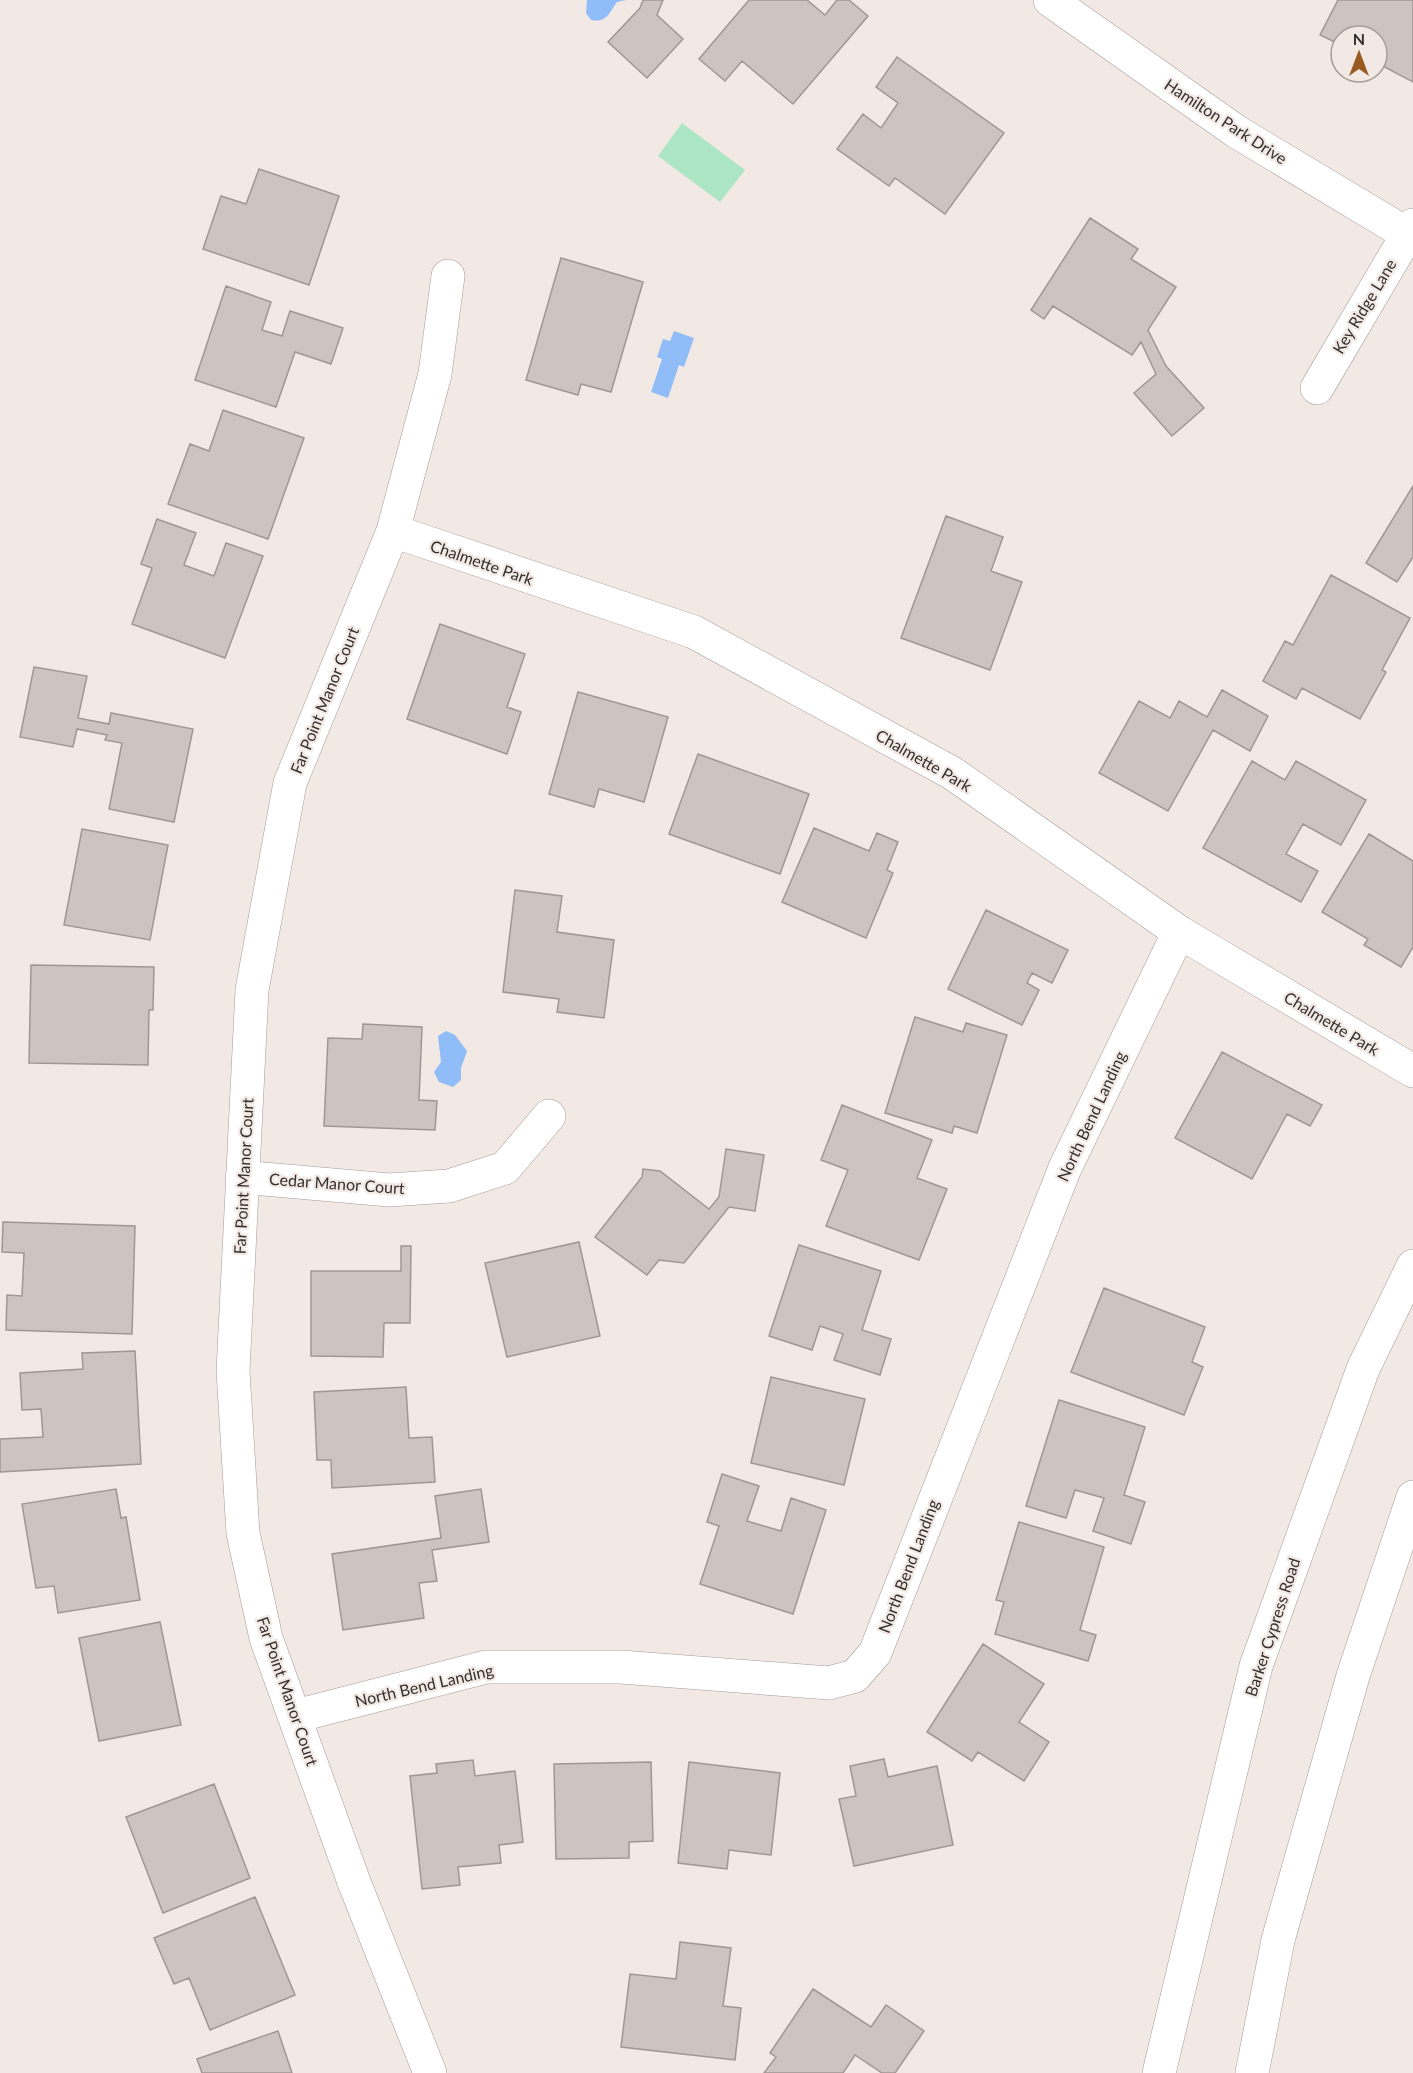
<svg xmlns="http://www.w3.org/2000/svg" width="1413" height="2073" viewBox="0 0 1413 2073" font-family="Lato,sans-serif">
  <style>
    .green { fill: #ace6c5 }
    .water { fill: #90bdf7 }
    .building { fill: #cdc4c0; stroke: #a09793; stroke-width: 1.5 }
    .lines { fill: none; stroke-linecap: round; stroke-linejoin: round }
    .minor-casing { stroke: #a49c98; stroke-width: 34 }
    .primary-casing { stroke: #a49c98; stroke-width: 34 }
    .minor { stroke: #fff; stroke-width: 33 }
    .primary { stroke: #fff; stroke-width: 33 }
    .labels { text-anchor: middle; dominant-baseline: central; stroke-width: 4.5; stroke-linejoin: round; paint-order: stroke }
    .street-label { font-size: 16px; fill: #332f2e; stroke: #f2e8e4 }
  </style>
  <rect width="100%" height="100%" fill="#f2e8e4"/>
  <path class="green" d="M682,123L745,170L720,202L658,156Z"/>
  <path class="water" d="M587,0H626L617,2C609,13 607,23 591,20L586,13Z
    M674,331L694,338L684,367L679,365L668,398L651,392L662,359L657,357L663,339L670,341Z
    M446,1031L455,1035L467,1051L461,1068V1080L453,1087L439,1082L434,1072L441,1062L438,1036Z"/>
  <path class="building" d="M643,0H663L657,15L683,39L647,78L608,42L640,8Z
    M749,0H807L825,15L837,0H849L868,16L793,104L742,61L725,81L699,59Z
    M1338,0H1413V82L1377,63V36H1341V45L1320,35Z
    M897,57L1004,133L945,214L895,178L889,186L837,149L863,114L881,128L898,103L876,87Z
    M259,169L339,196L309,285L203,249L221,196L246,204Z
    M1090,218L1138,249L1131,259L1176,287L1148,330L1166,366L1204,408L1172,436L1134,393L1156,374L1141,342L1132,355L1053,306L1044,319L1031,310Z
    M561,258L643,282L611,392L581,384L578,395L526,380Z
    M226,286L271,302L262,330L282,336L290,311L343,328L331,364L295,352L276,407L195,380Z
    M223,410L304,438L268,539L168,504L190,444L209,451Z
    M1413,486V557L1397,582L1366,563Z
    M946,516L1003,537L991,571L1022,582L990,670L901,638Z
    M157,519L196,533L184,565L214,576L226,543L263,556L225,658L132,624L152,568L141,564Z
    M1331,575L1410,618L1382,670L1386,672L1360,719L1302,688L1296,699L1263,681L1285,641L1293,645Z
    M440,624L525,654L507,707L521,712L507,754L407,719Z
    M34,667L87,676L78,718L109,724L111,713L193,729L174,822L109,809L122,743L105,740L107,735L77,729L73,747L20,737Z
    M1222,690L1268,716L1250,751L1213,730L1168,811L1099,773L1139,701L1170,718L1179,701L1207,717Z
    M578,692L668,717L644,802L599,789L594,807L549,794Z
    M698,754L809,794L780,874L669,834Z
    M1252,761L1285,780L1296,761L1366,800L1341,845L1303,824L1286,854L1318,871L1301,902L1203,848Z
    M814,828L869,851L877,833L898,842L887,870L893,873L866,938L782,902Z
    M82,829L168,845L150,940L64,925Z
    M1369,834L1413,861V947L1401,967L1364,945L1368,939L1322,912Z
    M515,890L562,896L557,932L614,940L604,1018L557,1012L559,999L503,992Z
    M986,910L1068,950L1052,983L1032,973L1027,983L1039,990L1022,1025L948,989Z
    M31,965L154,967L153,1010H149L148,1065L29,1063Z
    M915,1017L963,1032L966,1023L1007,1035L977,1133L954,1126L952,1133L885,1113Z
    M363,1024L422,1027L419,1100L437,1101L435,1130L324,1126L328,1038L362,1039Z
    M1222,1052L1322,1105L1310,1126L1287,1114L1252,1179L1175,1138Z
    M842,1105L932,1140L917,1178L947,1189L919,1260L826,1226L848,1170L821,1160Z
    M726,1149L764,1155L755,1211L729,1207L684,1263L659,1260L647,1275L595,1237L642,1177L643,1169L660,1171L709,1209L719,1197Z
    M3,1222L135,1226L132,1334L6,1330L7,1295L22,1296L24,1253L2,1252Z
    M579,1242L600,1336L507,1357L485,1263Z
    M799,1245L881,1271L862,1330L891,1339L880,1375L834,1360L843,1334L820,1326L812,1350L769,1336Z
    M401,1246H411L410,1323H384L383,1357L311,1356V1271H401Z
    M1104,1288L1205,1327L1192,1362L1203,1367L1184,1415L1071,1372Z
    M135,1351L141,1464L0,1472V1439L43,1437L41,1409L22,1410L20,1373L83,1369L82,1353Z
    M771,1377L865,1399L844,1485L751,1463Z
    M406,1387L409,1438L432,1437L435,1482L332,1488L331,1460H317L314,1392Z
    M1059,1400L1145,1427L1124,1495L1145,1502L1131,1544L1093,1531L1104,1498L1075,1490L1066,1518L1026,1506Z
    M722,1474L759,1486L747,1521L781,1531L791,1498L826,1510L793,1614L700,1584L719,1526L707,1522Z
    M116,1489L121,1518L126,1517L140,1600L58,1613L54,1586L36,1588L22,1504Z
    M481,1489L489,1542L432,1550L437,1581L419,1583L424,1618L343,1630L332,1554L441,1538L435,1496Z
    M1019,1522L1104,1547L1080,1630L1096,1635L1088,1661L995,1634L1004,1602L996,1600Z
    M160,1622L181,1725L99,1741L79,1638Z
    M983,1644L1044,1684L1019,1722L1049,1742L1024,1781L978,1752L972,1761L927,1732Z
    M884,1759L888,1777L937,1766L953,1845L854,1866L839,1799L856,1796L850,1766Z
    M473,1760L475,1776L515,1771L523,1842L499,1845L501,1863L458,1867L460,1885L422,1889L410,1776L437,1773L436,1764Z
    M651,1762L653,1841L629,1842V1858L556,1859L554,1764Z
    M689,1762L780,1773L771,1855L729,1850L727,1869L678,1863Z
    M214,1784L250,1878L163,1913L126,1817Z
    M255,1897L295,1995L210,2030L189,1978L174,1984L154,1938Z
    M680,1942L731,1948L723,2006L741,2008L735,2060L621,2047L630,1974L676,1979Z
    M813,1989L871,2027L886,2005L924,2031L895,2073H882L855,2055L843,2073H764L776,2057L770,2053Z
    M278,2031L292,2073H202L197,2059Z"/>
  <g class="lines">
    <defs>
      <path id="minor" d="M1050,0L1237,132L1407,234
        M1317,388L1413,225
        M393,531L694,632L952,773L1179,932L1413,1071
        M242,1177L389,1190L449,1186L505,1168L549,1116
        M296,1716L486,1667H621L829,1683L855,1676L875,1653L1065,1168L1179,932
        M430,2073L354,1882L266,1638L243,1533L233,1371L252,990L290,783L393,531L435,374L448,276"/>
      <path id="primary" d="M1159,2073L1256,1666L1363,1369L1413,1266
        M1252,2073L1278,1940L1353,1676L1413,1497"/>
    </defs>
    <use href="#minor" class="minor-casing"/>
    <use href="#primary" class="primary-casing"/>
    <use href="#minor" class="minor"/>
    <use href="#primary" class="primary"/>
  </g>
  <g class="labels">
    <g class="street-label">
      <text transform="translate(1226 121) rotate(33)">Hamilton Park Drive</text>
      <text transform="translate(1364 306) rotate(-59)">Key Ridge Lane</text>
      <text transform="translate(482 562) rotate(19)">Chalmette Park</text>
      <text transform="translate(324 700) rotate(-68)">Far Point Manor Court</text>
      <text transform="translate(924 760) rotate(30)">Chalmette Park</text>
      <text transform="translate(1332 1023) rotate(31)">Chalmette Park</text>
      <text transform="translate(1091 1116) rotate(-65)">North Bend Landing</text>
      <text transform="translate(243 1176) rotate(-87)">Far Point Manor Court</text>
      <text transform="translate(337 1183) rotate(4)">Cedar Manor Court</text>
      <text transform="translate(908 1566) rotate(-69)">North Bend Landing</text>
      <text transform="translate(1272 1627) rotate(-72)">Barker Cypress Road</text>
      <text transform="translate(424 1685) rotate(-13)">North Bend Landing</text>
      <text transform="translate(288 1691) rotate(71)">Far Point Manor Court</text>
    </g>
  </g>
  <g transform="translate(1359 54)"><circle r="28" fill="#f2e8e4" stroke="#a69e9b" stroke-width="1.5"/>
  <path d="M0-4.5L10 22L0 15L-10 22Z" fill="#995b22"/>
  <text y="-9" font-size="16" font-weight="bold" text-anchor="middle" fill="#332f2e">N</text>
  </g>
</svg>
